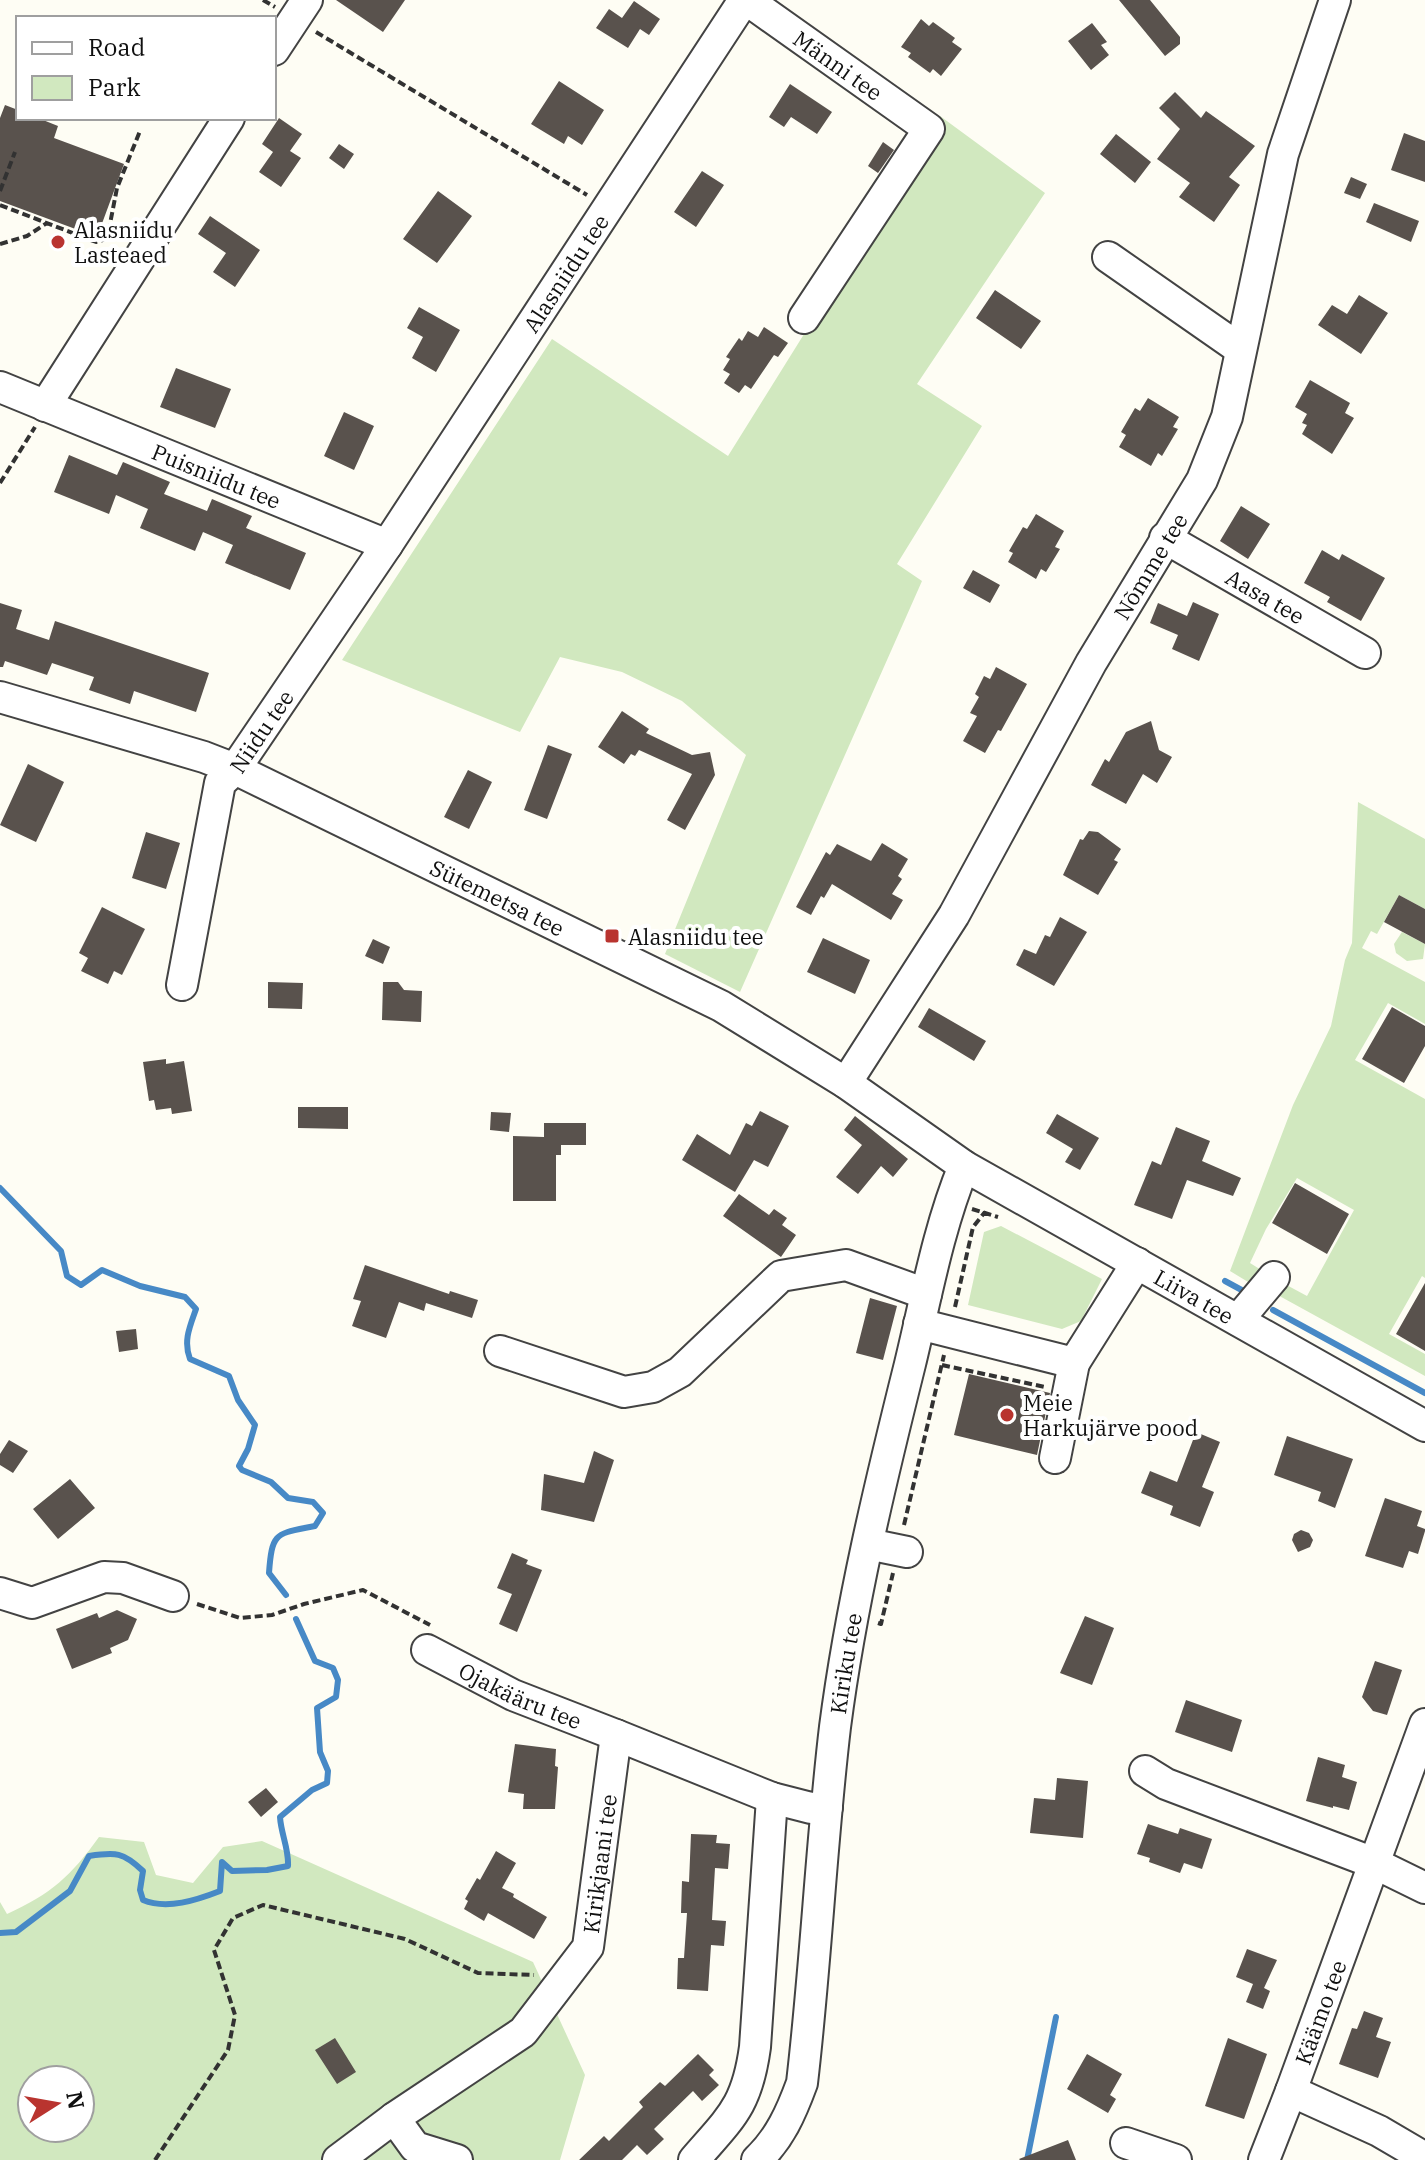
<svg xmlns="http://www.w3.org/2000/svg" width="1425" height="2160" viewBox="0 0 1425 2160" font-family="'IBM Plex Serif',serif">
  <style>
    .green { fill: #d1e8bf; fill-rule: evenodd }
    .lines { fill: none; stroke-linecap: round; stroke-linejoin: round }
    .stream { stroke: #4789c6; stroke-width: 6 }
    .building { fill: #59524d }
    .minor-casing { stroke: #434343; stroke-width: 34 }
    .path { stroke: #323232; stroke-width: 4; stroke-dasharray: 8 4; stroke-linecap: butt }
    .minor { stroke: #fff; stroke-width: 30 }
    .poi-dot { fill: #b9342f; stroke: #fff; stroke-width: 3 }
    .labels { text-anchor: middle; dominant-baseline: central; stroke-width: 8; stroke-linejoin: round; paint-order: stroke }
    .street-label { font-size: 22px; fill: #101010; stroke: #fff }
    .poi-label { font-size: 22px; fill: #101010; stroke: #fff; text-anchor: start }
  </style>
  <rect width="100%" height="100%" fill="#fefdf4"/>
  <path class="green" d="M940,116L1045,193L917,384L982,426L897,564L922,581L740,992L665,954L746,755L682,701L622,672L560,657L520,732L342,660L552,339L728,456Z
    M1358,802L1425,839V909L1399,895L1377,934L1371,931L1362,948L1425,982V1024L1388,1003L1355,1060L1425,1099V1278L1422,1276L1389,1334L1425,1354V1376L1274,1293L1281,1282L1307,1296L1354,1210L1297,1178L1266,1229L1250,1263L1266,1273L1258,1288L1230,1271L1293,1105L1331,1026L1345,960L1352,943Z
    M1402,932L1425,944L1423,959L1407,961L1396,953L1394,944Z
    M1001,1226L1102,1279L1081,1321L1062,1329L968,1305L984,1232Z
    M99,1837L144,1842L156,1875L193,1883L223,1847L262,1841L533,1962L585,2075L560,2160H0V1902L7,1914C51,1894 71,1876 99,1837ZM32,2080H80V2128H32Z"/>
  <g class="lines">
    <path class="stream" d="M0,1188L61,1251L67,1276L81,1285L102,1270L140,1286L185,1297L196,1309C190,1326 183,1341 190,1359L229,1376L238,1400L255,1425L248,1449L239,1466L242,1470L271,1482L288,1498L313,1502L323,1513L315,1526C276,1534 272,1531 269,1573L286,1595
      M1225,1281L1249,1294
      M1273,1310L1425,1393
      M0,1933L16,1932L70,1891L89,1856C116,1852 123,1852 143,1871L140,1890L143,1900C167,1910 197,1900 220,1891L222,1862L232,1871L267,1870L288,1866C289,1849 281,1834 280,1817L312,1790L327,1783L328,1771L320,1752L317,1708L336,1697L338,1680L333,1668L315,1661L296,1619
      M1027,2160L1056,2017"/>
  </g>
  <path class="building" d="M336,0H405L383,32Z
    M1119,0H1150L1180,37V44L1165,56Z
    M634,1L660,19L649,35L640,29L628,48L596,28L609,9L622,18Z
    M921,19L929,26L933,22L955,38L952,42L962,49L941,76L933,69L930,73L908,57L911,53L901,47Z
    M1092,23L1107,42L1101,45L1109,55L1091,70L1068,41Z
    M559,81L604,110L582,145L568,136L564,144L531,124Z
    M790,84L832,112L817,134L791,117L784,127L769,117Z
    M1175,92L1201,118L1206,111L1255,146L1229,177L1240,185L1214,222L1179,197L1190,183L1157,159L1180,129L1159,108Z
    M5,105L18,110V118H38L58,126L54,138L124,164L97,237L0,201V118Z
    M279,118L302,134L290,151L301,158L281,187L259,172L273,152L262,144Z
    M1404,133L1425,141V182L1391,170Z
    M1116,134L1151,162L1135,183L1100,154Z
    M883,142L894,150L878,173L868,166Z
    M339,144L354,154L344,169L329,158Z
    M702,171L724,185L696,227L674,212Z
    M1351,177L1367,184L1360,199L1344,193Z
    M438,191L472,216L437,263L403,239Z
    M1374,203L1419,221L1411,242L1366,222Z
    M210,216L260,250L235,287L213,272L226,253L198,234Z
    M995,290L1041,321L1021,349L976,318Z
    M1359,295L1388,313L1361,354L1318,325L1332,305L1347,314Z
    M419,307L460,330L436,372L412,358L423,337L407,328Z
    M764,327L788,343L778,357L774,355L751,389L745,385L739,393L724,383L730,374L723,370L730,359L726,357L739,338L742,341L748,331L758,337Z
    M176,368L231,389L215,428L160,407Z
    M1310,380L1350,403L1345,413L1354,418L1332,454L1302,434L1307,425L1302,423L1307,414L1295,407Z
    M1148,398L1179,417L1173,427L1178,429L1162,456L1158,453L1151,466L1119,447L1126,435L1121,432L1135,408L1140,411Z
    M344,412L374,426L354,470L324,456Z
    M69,455L117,475L123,462L170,482L164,494L207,511L212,499L252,516L246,528L306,553L290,590L225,563L233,545L203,532L195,551L140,528L148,509L116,495L109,514L54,492Z
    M1241,506L1270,524L1248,559L1220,541Z
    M1036,514L1064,531L1055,547L1060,549L1046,572L1041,569L1036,579L1008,562L1013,553L1009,551L1023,527L1027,529Z
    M1322,550L1339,560L1342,554L1385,578L1361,621L1327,602L1330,597L1304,583Z
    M973,570L1000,585L990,603L963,588Z
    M1193,602L1219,614L1199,661L1172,649L1178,635L1150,623L1158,603L1187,616Z
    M0,603L22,610L16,629L49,640L55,621L209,673L196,712L134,691L130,704L89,690L94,677L52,663L47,675L5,661L3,667H0Z
    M996,667L1027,684L1001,731L998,730L985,753L963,741L977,716L970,713L979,697L975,694L984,676L990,679Z
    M622,711L649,729L646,733L692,755L710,752L715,775L685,830L667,820L692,774L639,750L635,756L631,754L624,764L598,747Z
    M1151,721L1159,750L1172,757L1157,783L1143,774L1126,804L1091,785L1105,759L1109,762L1126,732Z
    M548,745L572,754L547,819L524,810Z
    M28,764L64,782L36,842L0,825Z
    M468,770L492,782L469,829L444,817Z
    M1089,831L1098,832L1121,849L1114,860L1118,862L1098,895L1063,875L1080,839L1083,840Z
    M146,832L180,843L166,889L132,878Z
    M882,843L908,859L898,876L902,879L892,894L903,900L891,920L832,884L824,898L821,896L811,915L796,907L826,852L830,855L837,844L871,861Z
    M1399,895L1425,909V944L1384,922Z
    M102,907L145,929L122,975L114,971L108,984L81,971L88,958L79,953Z
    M1060,917L1087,932L1054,986L1016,965L1024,949L1036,954L1045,935L1050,937Z
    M823,938L870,960L855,994L807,972Z
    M373,939L390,947L383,964L365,956Z
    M268,982L303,983L302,1009L268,1008Z
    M383,982H398L404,990L422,991L421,1022L382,1020Z
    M1392,1007L1425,1026V1046L1404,1083L1362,1059Z
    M929,1008L986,1041L974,1061L918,1027Z
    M166,1059V1064L184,1061L192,1111L172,1114L171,1108L156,1110L154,1100L149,1101L143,1062Z
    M298,1107H348V1129L298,1128Z
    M760,1111L789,1126L768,1167L754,1160L735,1192L682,1160L697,1134L730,1155L746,1123L752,1126Z
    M491,1112L511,1113L509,1132L490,1130Z
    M1057,1114L1099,1138L1080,1170L1065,1162L1073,1149L1046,1133Z
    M855,1116L908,1159L893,1177L881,1166L858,1194L836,1177L862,1145L844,1130Z
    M544,1123H586V1145H561V1155H556V1201H513V1136L544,1137Z
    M1176,1127L1210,1141L1202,1161L1241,1178L1233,1196L1187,1180L1172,1219L1134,1205L1152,1161L1161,1165Z
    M1295,1183L1349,1214L1327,1254L1272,1223Z
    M739,1194L769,1215L774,1209L787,1218L782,1225L796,1235L781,1257L723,1216Z
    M365,1265L449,1294L450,1291L478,1300L472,1318L426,1303L424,1311L399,1302L386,1338L352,1326L361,1301L353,1299Z
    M1425,1283V1351L1396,1334Z
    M870,1298L897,1306L883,1360L856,1353Z
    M136,1329L138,1349L119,1352L116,1331Z
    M969,1374L1050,1393L1037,1455L954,1435Z
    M1196,1432L1220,1442L1202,1487L1214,1492L1200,1527L1170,1515L1173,1506L1141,1493L1150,1471L1177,1482Z
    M1287,1436L1353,1459L1335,1508L1318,1501L1321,1492L1274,1475Z
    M9,1440L28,1451L13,1473L0,1465V1454Z
    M594,1451L614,1460L594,1522L541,1510L544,1474L584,1483Z
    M70,1479L95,1508L58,1539L33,1509Z
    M1385,1498L1422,1511L1417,1526L1425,1529V1531L1418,1554L1409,1551L1403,1568L1365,1556Z
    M1301,1530L1309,1533L1313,1540L1310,1547L1298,1552L1292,1540L1294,1534Z
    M512,1553L528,1560L526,1564L542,1570L517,1632L499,1624L512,1594L497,1588Z
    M117,1610L137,1619L128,1640L110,1648L112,1653L72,1669L56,1629L97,1613L99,1618Z
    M1085,1616L1114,1628L1092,1685L1060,1673Z
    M1375,1661L1402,1670L1387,1715L1373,1711L1362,1697Z
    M1186,1700L1242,1720L1232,1752L1175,1732Z
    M515,1744L556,1749L555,1766L558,1767L555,1809H523L524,1794L508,1792Z
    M1318,1757L1345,1765L1342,1777L1357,1782L1349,1810L1333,1806V1808L1306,1801Z
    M1057,1778L1088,1781L1083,1838L1030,1833L1034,1798L1055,1800Z
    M266,1788L278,1802L261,1817L248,1802Z
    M1148,1824L1178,1834L1180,1828L1212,1839L1202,1869L1184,1863L1180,1873L1149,1862L1150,1858L1137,1854Z
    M691,1834L717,1835L716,1843L730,1844L728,1869L715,1868L712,1920L726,1921L724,1946L711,1945L708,1991L677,1989L678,1958H684L687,1913H681L682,1881L689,1882Z
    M496,1851L516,1863L502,1888L514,1894L513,1897L547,1917L534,1939L488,1913L484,1921L464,1909L468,1901L465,1899L477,1878L480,1880Z
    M1247,1949L1277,1960L1264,1988L1270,1991L1263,2009L1246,2002L1253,1984L1236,1977Z
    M1364,2011L1383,2018L1376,2037L1391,2042L1378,2078L1339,2064L1352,2028L1357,2029Z
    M335,2038L356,2072L337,2084L315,2050Z
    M1228,2038L1267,2054L1244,2119L1205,2106Z
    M698,2054L714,2070L709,2075L719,2085L702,2101L693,2091L654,2129L664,2139L647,2155L637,2145L622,2160H579L604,2136L609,2141L643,2107L639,2102L660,2082L665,2086Z
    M1087,2054L1122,2074L1110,2095L1116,2099L1108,2113L1067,2089Z
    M1068,2140L1076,2160H1020L1019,2159Z"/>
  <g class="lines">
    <defs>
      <g id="minor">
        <path id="s1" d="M747,0L929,129L804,318"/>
        <path d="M274,50L307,0"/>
        <path d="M1108,257L1240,349"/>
        <path id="s2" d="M0,387L387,545"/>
        <path d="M45,406L229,118"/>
        <path id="s3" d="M1165,538L1365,653"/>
        <path id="s4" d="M0,697L204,757L235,769L721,1006L846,1083L964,1166L1425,1426"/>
        <path id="s5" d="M182,985L220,783L235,769L387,545L744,0"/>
        <path id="s6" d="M846,1083L954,915L1091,663L1202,480L1227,417L1283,154L1335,0"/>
        <path d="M1238,1320L1274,1277"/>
        <path d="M919,1324L1074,1363L1137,1263"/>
        <path d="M500,1351L624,1392L653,1387L680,1372L781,1276L846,1265L926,1294"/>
        <path d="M1055,1458L1074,1363"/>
        <path d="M868,1544L907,1552"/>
        <path d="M0,1593L32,1603L104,1577L123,1578L173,1596"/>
        <path id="s7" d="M427,1650L513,1695L616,1735"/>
        <path d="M1145,1771L1166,1784L1374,1863L1425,1888"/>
        <path d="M1291,2091L1379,2131L1425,2158"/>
        <path d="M1126,2143L1176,2160"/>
        <path d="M338,2160L394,2118"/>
        <path id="s8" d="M457,2160L415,2147L394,2118L523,2032L588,1947L616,1735L772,1798L811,1808L827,1807"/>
        <path d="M694,2160C731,2117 747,2106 755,2047L772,1798"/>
        <path id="s9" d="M757,2160C780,2138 791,2113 802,2083C816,1964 821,1845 835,1727C851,1604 880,1484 910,1364C926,1298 938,1229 964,1166"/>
        <path id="s10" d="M1264,2160L1291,2091L1425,1724"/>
      </g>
    </defs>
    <use href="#minor" class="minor-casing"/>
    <path class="path" d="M263,0L275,7
      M316,32L587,195
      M0,191L15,152
      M0,205L96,242L103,240L109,229L117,188L140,131
      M0,244L27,236L47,223
      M0,483L35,427
      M972,1209L998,1217
      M955,1307L973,1227L985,1212
      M942,1365L1045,1387
      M904,1525L944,1355
      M197,1604L240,1618L272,1615L304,1604L363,1590L430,1625
      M878,1623L881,1624L893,1573
      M155,2160L228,2050L235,2015L214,1950L233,1918L263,1905L405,1939L478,1973L534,1975"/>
    <use href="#minor" class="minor"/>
  </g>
  <g class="poi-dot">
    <circle cx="58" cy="242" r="8"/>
    <rect x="604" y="928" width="16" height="16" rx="4"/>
    <circle cx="1007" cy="1415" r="8"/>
  </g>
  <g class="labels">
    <g class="street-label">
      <text stroke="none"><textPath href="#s1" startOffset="112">Männi tee</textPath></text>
      <text stroke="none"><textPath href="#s5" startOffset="822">Alasniidu tee</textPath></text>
      <text stroke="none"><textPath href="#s2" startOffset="234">Puisniidu tee</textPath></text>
      <text stroke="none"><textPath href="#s6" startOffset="600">Nõmme tee</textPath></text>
      <text stroke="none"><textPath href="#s3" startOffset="116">Aasa tee</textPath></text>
      <text stroke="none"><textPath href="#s5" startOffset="272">Niidu tee</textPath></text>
      <text stroke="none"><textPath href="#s4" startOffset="538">Sütemetsa tee</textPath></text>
      <text stroke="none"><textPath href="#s4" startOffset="1342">Liiva tee</textPath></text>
      <text stroke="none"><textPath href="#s9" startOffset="512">Kiriku tee</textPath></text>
      <text stroke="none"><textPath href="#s7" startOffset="104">Ojakääru tee</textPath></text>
      <text stroke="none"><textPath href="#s8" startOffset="426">Kirikjaani tee</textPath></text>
      <text stroke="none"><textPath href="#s10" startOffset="158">Käämo tee</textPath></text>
    </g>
    <g class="poi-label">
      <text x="74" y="229">Alasniidu<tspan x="74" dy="25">Lasteaed</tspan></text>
      <text x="628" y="936">Alasniidu tee</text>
      <text x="1023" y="1402">Meie<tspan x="1023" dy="25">Harkujärve pood</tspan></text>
    </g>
  </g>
  <rect x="16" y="16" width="260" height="104" fill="#ffffff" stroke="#9f9f9f" stroke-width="2"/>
  <rect x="32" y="42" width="40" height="12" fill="#ffffff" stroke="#9f9f9f" stroke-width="2"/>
  <text x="88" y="56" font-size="24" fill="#101010">Road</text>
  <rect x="32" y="76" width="40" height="24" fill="#d1e8bf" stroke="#9f9f9f" stroke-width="2"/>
  <text x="88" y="96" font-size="24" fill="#101010">Park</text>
  <g transform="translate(56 2104) rotate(79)"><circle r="38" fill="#ffffff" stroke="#9f9f9f" stroke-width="2"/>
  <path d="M0-6L14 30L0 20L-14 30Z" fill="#b9342f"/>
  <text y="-12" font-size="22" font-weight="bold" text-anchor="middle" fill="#101010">N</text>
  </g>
</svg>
